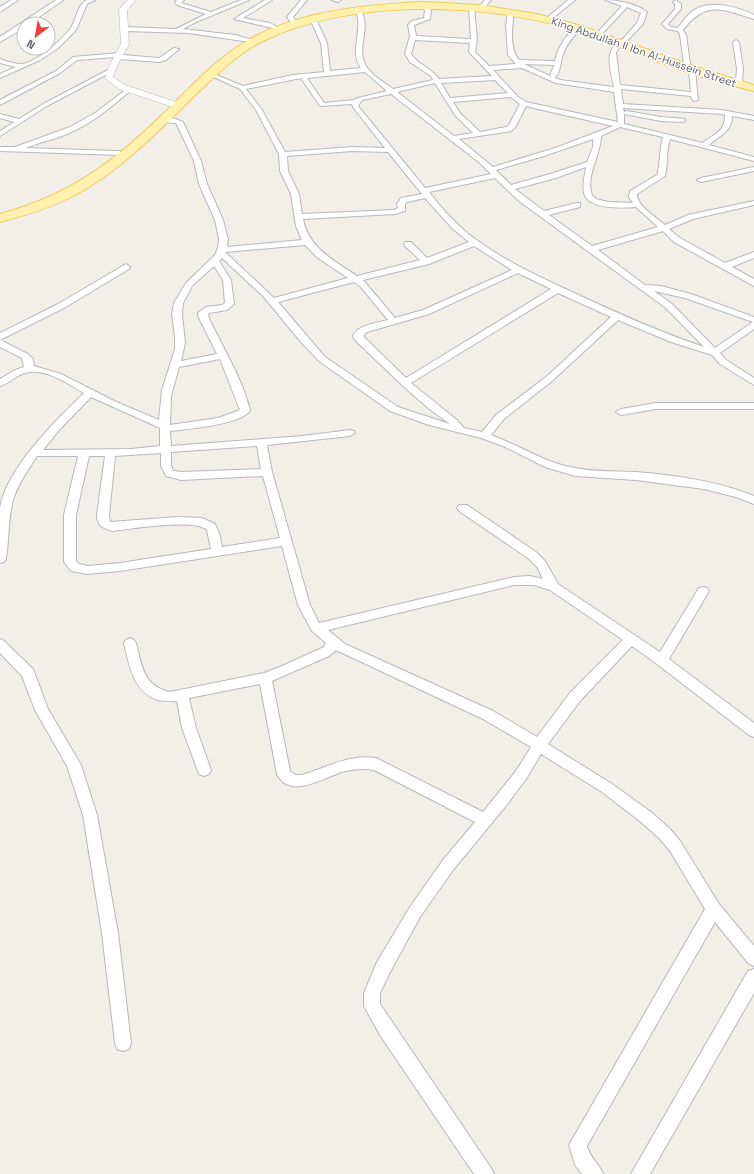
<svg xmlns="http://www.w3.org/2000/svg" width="754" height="1174" viewBox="0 0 754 1174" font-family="'Space Grotesk',sans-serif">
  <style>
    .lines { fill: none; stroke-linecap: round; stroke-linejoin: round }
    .minor-casing { stroke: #b5b8bc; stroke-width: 2 }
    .tertiary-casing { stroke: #b5b8bc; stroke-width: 1 }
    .primary-casing { stroke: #f2c960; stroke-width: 2 }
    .minor { fill: #fff; fill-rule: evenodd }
    .tertiary { fill: #fff; fill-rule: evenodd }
    .primary { fill: #fff2af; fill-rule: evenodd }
    .labels { text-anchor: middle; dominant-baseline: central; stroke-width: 3; stroke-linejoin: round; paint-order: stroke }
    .far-street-label { font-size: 11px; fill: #5f6368; stroke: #fff }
  </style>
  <rect width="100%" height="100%" fill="#f1efe8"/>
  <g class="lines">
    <defs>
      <path id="minor" d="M11,0H18L0,12V7Z
        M56,0H63L29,24H24V28L0,42V37Z
        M87,0H95L87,4L76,30L57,49L40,60L0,78V74L16,67L0,63V59C6,61 15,64 21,64C35,64 66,37 72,26C77,17 78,4 87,0Z
        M177,0H184L181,3L211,12L241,0H249L196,22L183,29L235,35L253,40L250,42L188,33L126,31L123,29L126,27L176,29L206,14L177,5L175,2Z
        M265,0H272L243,18L270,23L277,27V29L234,19Z
        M301,0H307L293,17L297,22L292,23L287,17Z
        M332,0H341L338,2Z
        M485,0H491L485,7H481L480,6Z
        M568,0H575L553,18H549V16Z
        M605,0C618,0 637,4 647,12L643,24L626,42L621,41L637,23L641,13L627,7L602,34H598V32L622,6Z
        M676,0L681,4V9L668,24L671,27L678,28C683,21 688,13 696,9C712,0 738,7 754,15V19C722,9 706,0 683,30L686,35L690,64L687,66L684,64L680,35L678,31L667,29L662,24L675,9V4L673,2Z
        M426,4L428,5L431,11L430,19L414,25L416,36L471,39L469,7L474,6L477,39L475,52L489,66L516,64L508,55L506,26L508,12L511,10L514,12C512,26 509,49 519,60L555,61C558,47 565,36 576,27H580L581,28C574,36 567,43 563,54C560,63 561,71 555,78L560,80L614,87C611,73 603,49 620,42L623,44L618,49L616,53L620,85L691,92L689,70L692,68L695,70L698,100L693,101L691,96L621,89L623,104L722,110L754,116V120L732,116C732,132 720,135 709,145L754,157V161L670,139C666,151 668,164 665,176L637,194C637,206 656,217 665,225L688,215L754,201V205L693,219L669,229L680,238L725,263L754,252V258L732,267L754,279V286L674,242L663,231L598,250L645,285L661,286L691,294L754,317V329L720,353L726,360L754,378V385L720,364L712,355L671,342L618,320L552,381L504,419L491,435C519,445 545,463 575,468C595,472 615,471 635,472C675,475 717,481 754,496V504L736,497L704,489L636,480L575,476L545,467L503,446L481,438L429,425L390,411L319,361L301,342L263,296L222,258L219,261L231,280L234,304L227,310L209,313L208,316C221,345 244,381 250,411C239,425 188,429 170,431L171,446L303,436L350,430L354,431L355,433L350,436L267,445L272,472L310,605L319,623L514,577L530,576L543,579L537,567L528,558L459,511L457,508L459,505H467L536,552L545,561L558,584L660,652L699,588L703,587L707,588L709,591L669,659L754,723V737L749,735L657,664L632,646L580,701L548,744L612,784L651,812L670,829L680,841L719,904L754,946V966L748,963L715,922L587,1146C590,1158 599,1163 603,1174H582L575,1165L569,1145L705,909L670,851L660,839L641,822L602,792L541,754L526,779L505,807L453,870L420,917L389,974L380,993V1004L491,1168L494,1174H474L380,1035L364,1006V993L377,962L410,907L443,860L475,822L374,770C364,768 355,769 345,771C326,776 290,801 277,774L260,684L189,698L196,728L211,770L209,774L204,776L199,774L182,728L177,701C170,702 165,701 158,700C133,692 129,665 124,643L126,640L130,638L134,640L136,643C142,666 143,686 170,692L264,673L282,666L324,647L326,643L312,631L298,605L282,546L120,571L88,574L71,571L64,562V515L78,456H37C28,470 18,484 13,500C8,519 9,540 6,559L4,562L0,563C0,545 0,526 0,508C6,469 56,420 84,393C68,384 45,367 25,373C16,375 9,384 0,386V379L15,370L24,367L22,358L0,347V340L28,354L33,359L34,366L61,374L114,401L159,420L162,390L175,349V337L172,314L174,303L186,283L215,255L218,248L219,239L215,220L199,184L194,161L176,123L160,122V120L173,118L183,122L201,161L207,184L223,220L228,239L227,247L302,240L296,226L291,194L280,171L279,154L256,110L240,89L209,75L214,74L243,86L293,75L324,72L321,43L310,19L313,17L316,19L327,43L330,71L361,68C348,51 365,29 355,10L358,8L360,9C372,28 356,46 365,64C370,75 384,82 393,89L433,80L431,76L410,62L405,54L410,36L408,25L412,21L424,18L425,11L423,6ZM415,40L470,43L469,52L492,76L439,79C432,68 418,65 411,54ZM524,64L554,65L550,76ZM522,68L556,83L614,92L618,122L526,102L518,97L493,70ZM365,72L387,91L358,98L354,100L324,103L307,78ZM301,78L320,106L352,104L353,107L385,148L352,147L285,152L262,110L246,89ZM495,80L508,93L450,98L441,83ZM435,83L455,115L473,133L454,136L397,92ZM391,94L480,163L491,174L425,188L358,106L362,100ZM511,97L520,104L509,125L506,127L480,132L460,113L453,102ZM526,106L538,109L613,126L558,147L493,167L459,139L511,131L516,126ZM623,108L722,114L725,115C725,133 714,133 703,143L624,124V114L661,121L683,122L685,121V119L661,117L627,111L624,112ZM620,127L663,137C659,151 661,162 657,175L630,191L629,197L633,203L608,202L596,199L592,195C585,176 601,155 601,136ZM593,139V147L587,162L550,174L511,185L496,170L541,157ZM352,151L388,152L422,194L401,198L397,204L398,208L394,210L302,214L299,194L288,171L287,156ZM586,167C585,175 582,185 584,193C588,210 622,208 636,207L658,227L592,246L549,215L580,207V203H577L544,211L515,189L556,178ZM495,178L519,201L666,308L704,347C659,332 615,312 572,292C540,277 507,262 478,241C459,228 443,210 429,192ZM425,198L452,228L469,242L427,258L411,242H405L404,244L405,246L420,260L357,276C335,261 308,248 303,219L395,214L405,211V204L407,202ZM305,245L318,258L348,278L274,298L225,252ZM474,246L512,270L423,310L395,318L363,280L429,264ZM214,266L223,280L225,303L222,305L206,307L198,313V316L217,354L181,361L185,343L182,314L183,303L192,286ZM518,273L551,289L406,378L363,336L367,332L429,314ZM354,282L360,286L388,320C377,323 357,325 353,336L355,340L402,385L428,408L450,424L398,407L325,357L278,302ZM654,291L685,298L753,322L715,348L672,304ZM558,293L611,317L546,377L496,415L482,432L464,428L457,420L411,383ZM220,359L240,410L218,418L170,425L171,396L179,367ZM91,397L160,428V446L131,449L43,450L60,429ZM257,446L261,469L181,472L174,471L171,466V452ZM161,453V466L166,476L181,480L263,476L280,538L222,547L219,533L215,524L202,518L178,517L110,522L109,515L115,456ZM89,456H105L97,515C97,526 103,528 112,531C129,529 196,518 207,530L211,549L120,563L88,566L79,564L76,561V515ZM514,585H534L550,590L623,640L570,693L537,737L493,711L345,644L328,630ZM336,650L483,719L531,747L516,771L483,812L376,758C349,754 328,767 302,775H296L290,771L272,681L329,656Z
        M736,40L739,42L743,69L742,81L739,83L736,81L737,69L733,42Z
        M174,48L179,49L166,60L159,62L119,59L116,57L77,60L60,73L0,105V100L56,71L73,57L120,53L123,55L159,58Z
        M108,70L113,71L47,106L0,136V131L14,122L0,118V114L19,119L43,104Z
        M128,88L130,89V91C110,108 91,124 67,134C53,140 39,142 26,148L117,151H120V155L0,151V147H15L70,127L95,113Z
        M754,167V171L701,182L697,180L701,178Z
        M126,264L130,267L129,269L64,308L0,340V333L58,304Z
        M656,403H754V409H656L621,415L616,412L621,409Z
        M0,639L4,641L33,669L48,709L81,765L97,815L118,933L131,1043L129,1049L123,1051L117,1049L115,1043L102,933L83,815L67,766L35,710L22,676L0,653Z
        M754,969V993L650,1174H631L748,971Z"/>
      <path id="tertiary" d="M128,0H136L127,10L129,44L117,66L113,77L125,85L176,102L177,104L176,106H170L119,89L105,78L109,66L121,44L119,9Z"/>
      <path id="primary" d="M423,2L479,5L537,14L582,26L696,67L754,85V91C711,81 668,66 627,50C606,42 585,33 564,27C474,2 350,0 265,40C248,48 234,59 221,71C177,110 139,156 89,187C62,204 31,214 0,222V214C70,195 114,162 165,112C190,88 215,60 245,42C297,11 363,5 423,2Z"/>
    </defs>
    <use href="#minor" class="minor-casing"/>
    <use href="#tertiary" class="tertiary-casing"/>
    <use href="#primary" class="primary-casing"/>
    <use href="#minor" class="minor"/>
    <use href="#tertiary" class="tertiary"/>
    <use href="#primary" class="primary"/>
  </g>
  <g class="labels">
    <g class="far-street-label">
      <text transform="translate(644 52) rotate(19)">King Abdullah II Ibn Al-Hussein Street</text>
    </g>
  </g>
  <g transform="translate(36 36) rotate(211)"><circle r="19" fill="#ffffff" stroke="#bfc1c3"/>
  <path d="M0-3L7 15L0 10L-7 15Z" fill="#ea4335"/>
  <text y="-6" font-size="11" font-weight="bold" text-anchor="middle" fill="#5f6368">N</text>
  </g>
</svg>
